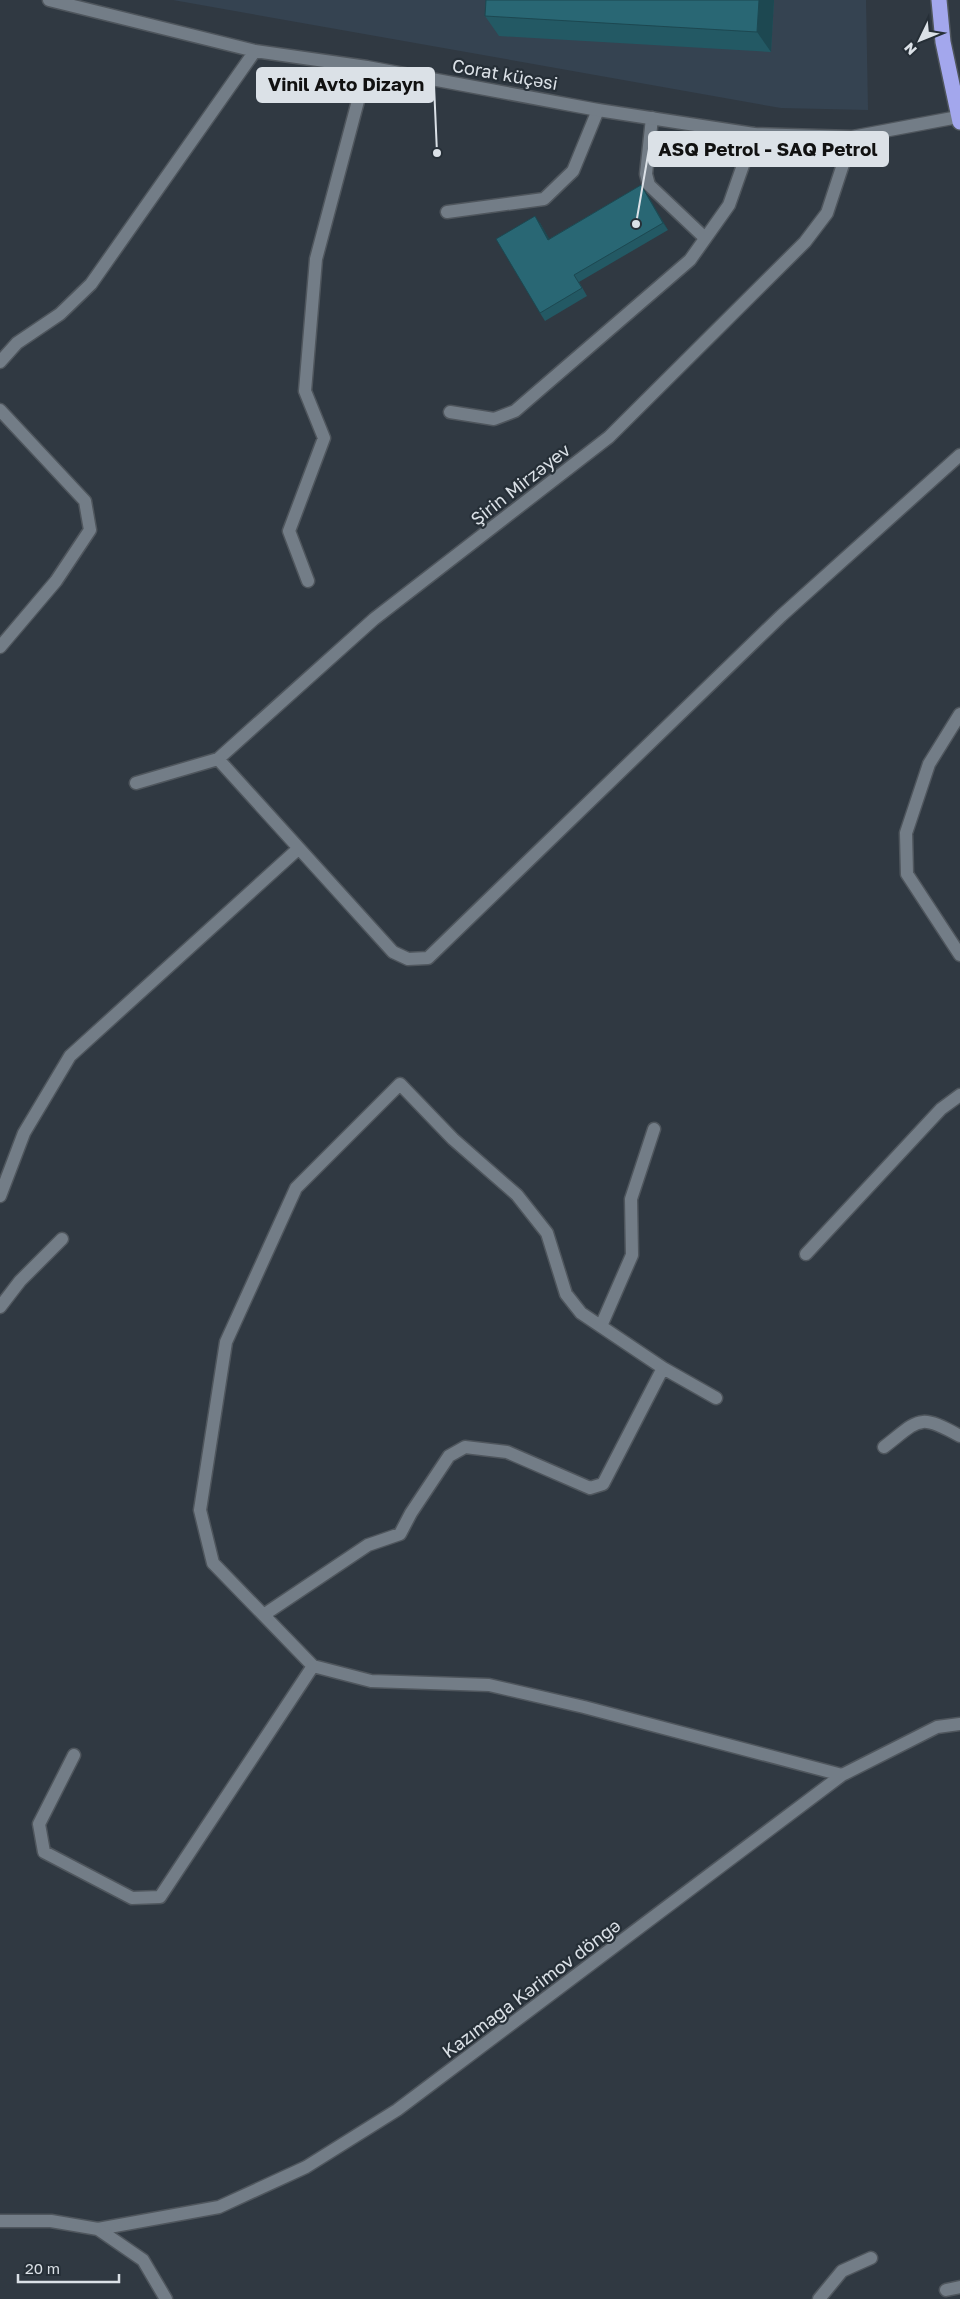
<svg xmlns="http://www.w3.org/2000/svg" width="960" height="2299" viewBox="0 0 960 2299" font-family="'Golos Text',sans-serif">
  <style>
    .built { fill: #354351 }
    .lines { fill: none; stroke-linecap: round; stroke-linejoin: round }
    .lane-casing { stroke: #4f565d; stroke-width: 15 }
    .street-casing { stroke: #4f565d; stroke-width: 15 }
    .secondary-casing { stroke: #4f565d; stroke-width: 15 }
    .highway-casing { stroke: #4f565d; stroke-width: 18 }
    .lane { stroke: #737d87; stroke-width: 12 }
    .street { stroke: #737d87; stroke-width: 12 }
    .secondary { stroke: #737d87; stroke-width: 12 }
    .highway { stroke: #a3a7ed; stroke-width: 15 }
    .wall { fill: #235964 }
    .shaded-wall { fill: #1d4851 }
    .building { fill: #296774; stroke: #1d4851 }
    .labels { text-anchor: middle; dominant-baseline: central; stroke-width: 4.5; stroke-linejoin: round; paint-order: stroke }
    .street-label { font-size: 18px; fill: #dbe1e7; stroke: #262f37 }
    .leader { fill: none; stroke: #dbe1e7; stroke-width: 2 }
    .callout-dot { fill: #dbe1e7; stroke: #262f37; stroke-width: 2 }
    .callout { fill: #dbe1e7; stroke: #dbe1e7; stroke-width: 2 }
    .callout-label { font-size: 19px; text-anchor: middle; font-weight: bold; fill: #111 }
  </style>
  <rect width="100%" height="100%" fill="#303942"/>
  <path class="built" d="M173,0H866L868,110L781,108Z"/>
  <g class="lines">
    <defs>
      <path id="lane" d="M652,118L646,174L649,185L705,238
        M447,212L544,199L573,171L598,110
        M450,412L494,419L515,411L690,260L729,205L754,134
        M946,2290L960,2287
        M819,2299L842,2271L871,2258"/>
      <path id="street" d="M49,0L255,51L367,67L598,110L754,134L852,137L958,117
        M0,362L17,343L60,314L91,284L255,51
        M0,410L85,501L90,530L56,581L0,647
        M308,581L289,531L324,438L305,391L316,259L367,67
        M960,714L929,764L906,833L907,874L960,955
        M218,759L393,952L408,959L428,958L781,616L960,455
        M136,783L218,759L374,619L609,437L805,242L827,213L852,137
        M0,1196L24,1133L70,1056L298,849
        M806,1254L941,1109L960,1095
        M0,1307L20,1281L62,1239
        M601,1326L632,1255L631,1199L654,1129
        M716,1398L663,1368L581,1313L566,1294L547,1233L517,1195L453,1139L400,1084L296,1188L226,1342L200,1510L213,1563L313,1666L371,1681L489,1685L584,1707L842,1775
        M884,1447C920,1419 918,1413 960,1436
        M265,1614L368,1545L400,1534L411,1513L449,1456L465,1447L507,1452L590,1488L603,1484L663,1368
        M74,1755L39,1824L44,1852L132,1898L160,1897L313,1666
        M98,2229L219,2207L306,2167L397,2110L842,1775L937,1727L960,1724"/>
      <path id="secondary" d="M0,2221H51L98,2229L143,2260L166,2299"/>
      <path id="highway" d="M939,0L943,42L960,122"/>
    </defs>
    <use href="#lane" class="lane-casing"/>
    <use href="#street" class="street-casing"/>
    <use href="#secondary" class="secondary-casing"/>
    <use href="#highway" class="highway-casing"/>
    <use href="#lane" class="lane"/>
    <use href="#street" class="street"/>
    <use href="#secondary" class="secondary"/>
    <use href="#highway" class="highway"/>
  </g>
  <path class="wall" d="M486,0H774L771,52L499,36L485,16Z
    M641,185L668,230L579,282L587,296L545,321L540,313V223L549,239Z"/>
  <path class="shaded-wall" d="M759,0H774L771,52L757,32Z
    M641,185L646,192L668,230L663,223Z
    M535,216L540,223L554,247L548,240Z"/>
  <path class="building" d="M486,0H759L757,32L485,16Z
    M641,185L663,223L574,275L582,288L540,313L496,239L535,216L548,240Z"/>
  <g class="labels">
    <g class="street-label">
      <text transform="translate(505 74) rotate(10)">Corat küçəsi</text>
      <text transform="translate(520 484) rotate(-38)">Şirin Mirzəyev</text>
      <text transform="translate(531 1988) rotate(-37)">Kazımağa Kərimov döngə</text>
    </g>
  </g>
  <path class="leader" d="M437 153L434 85M636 224L649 149"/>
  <g class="callout-dot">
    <circle cx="437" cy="153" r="5"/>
    <circle cx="636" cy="224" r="5"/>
  </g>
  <g class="callout">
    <rect x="257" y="68" width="177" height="34" rx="5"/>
    <rect x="649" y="132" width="239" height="34" rx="5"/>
  </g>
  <g class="callout-label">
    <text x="346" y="91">Vinil Avto Dizayn</text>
    <text x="768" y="156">ASQ Petrol - SAQ Petrol</text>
  </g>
  <g transform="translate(920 40) rotate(227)" stroke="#262f37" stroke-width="4" paint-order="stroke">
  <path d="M0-4L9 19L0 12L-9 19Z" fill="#dbe1e7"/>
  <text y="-8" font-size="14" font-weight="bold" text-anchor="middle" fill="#dbe1e7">N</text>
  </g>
  <path d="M18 2274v8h101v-8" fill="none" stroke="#dbe1e7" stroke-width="2.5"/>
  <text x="25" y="2274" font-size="15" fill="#dbe1e7" stroke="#262f37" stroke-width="4" paint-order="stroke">20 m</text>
</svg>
